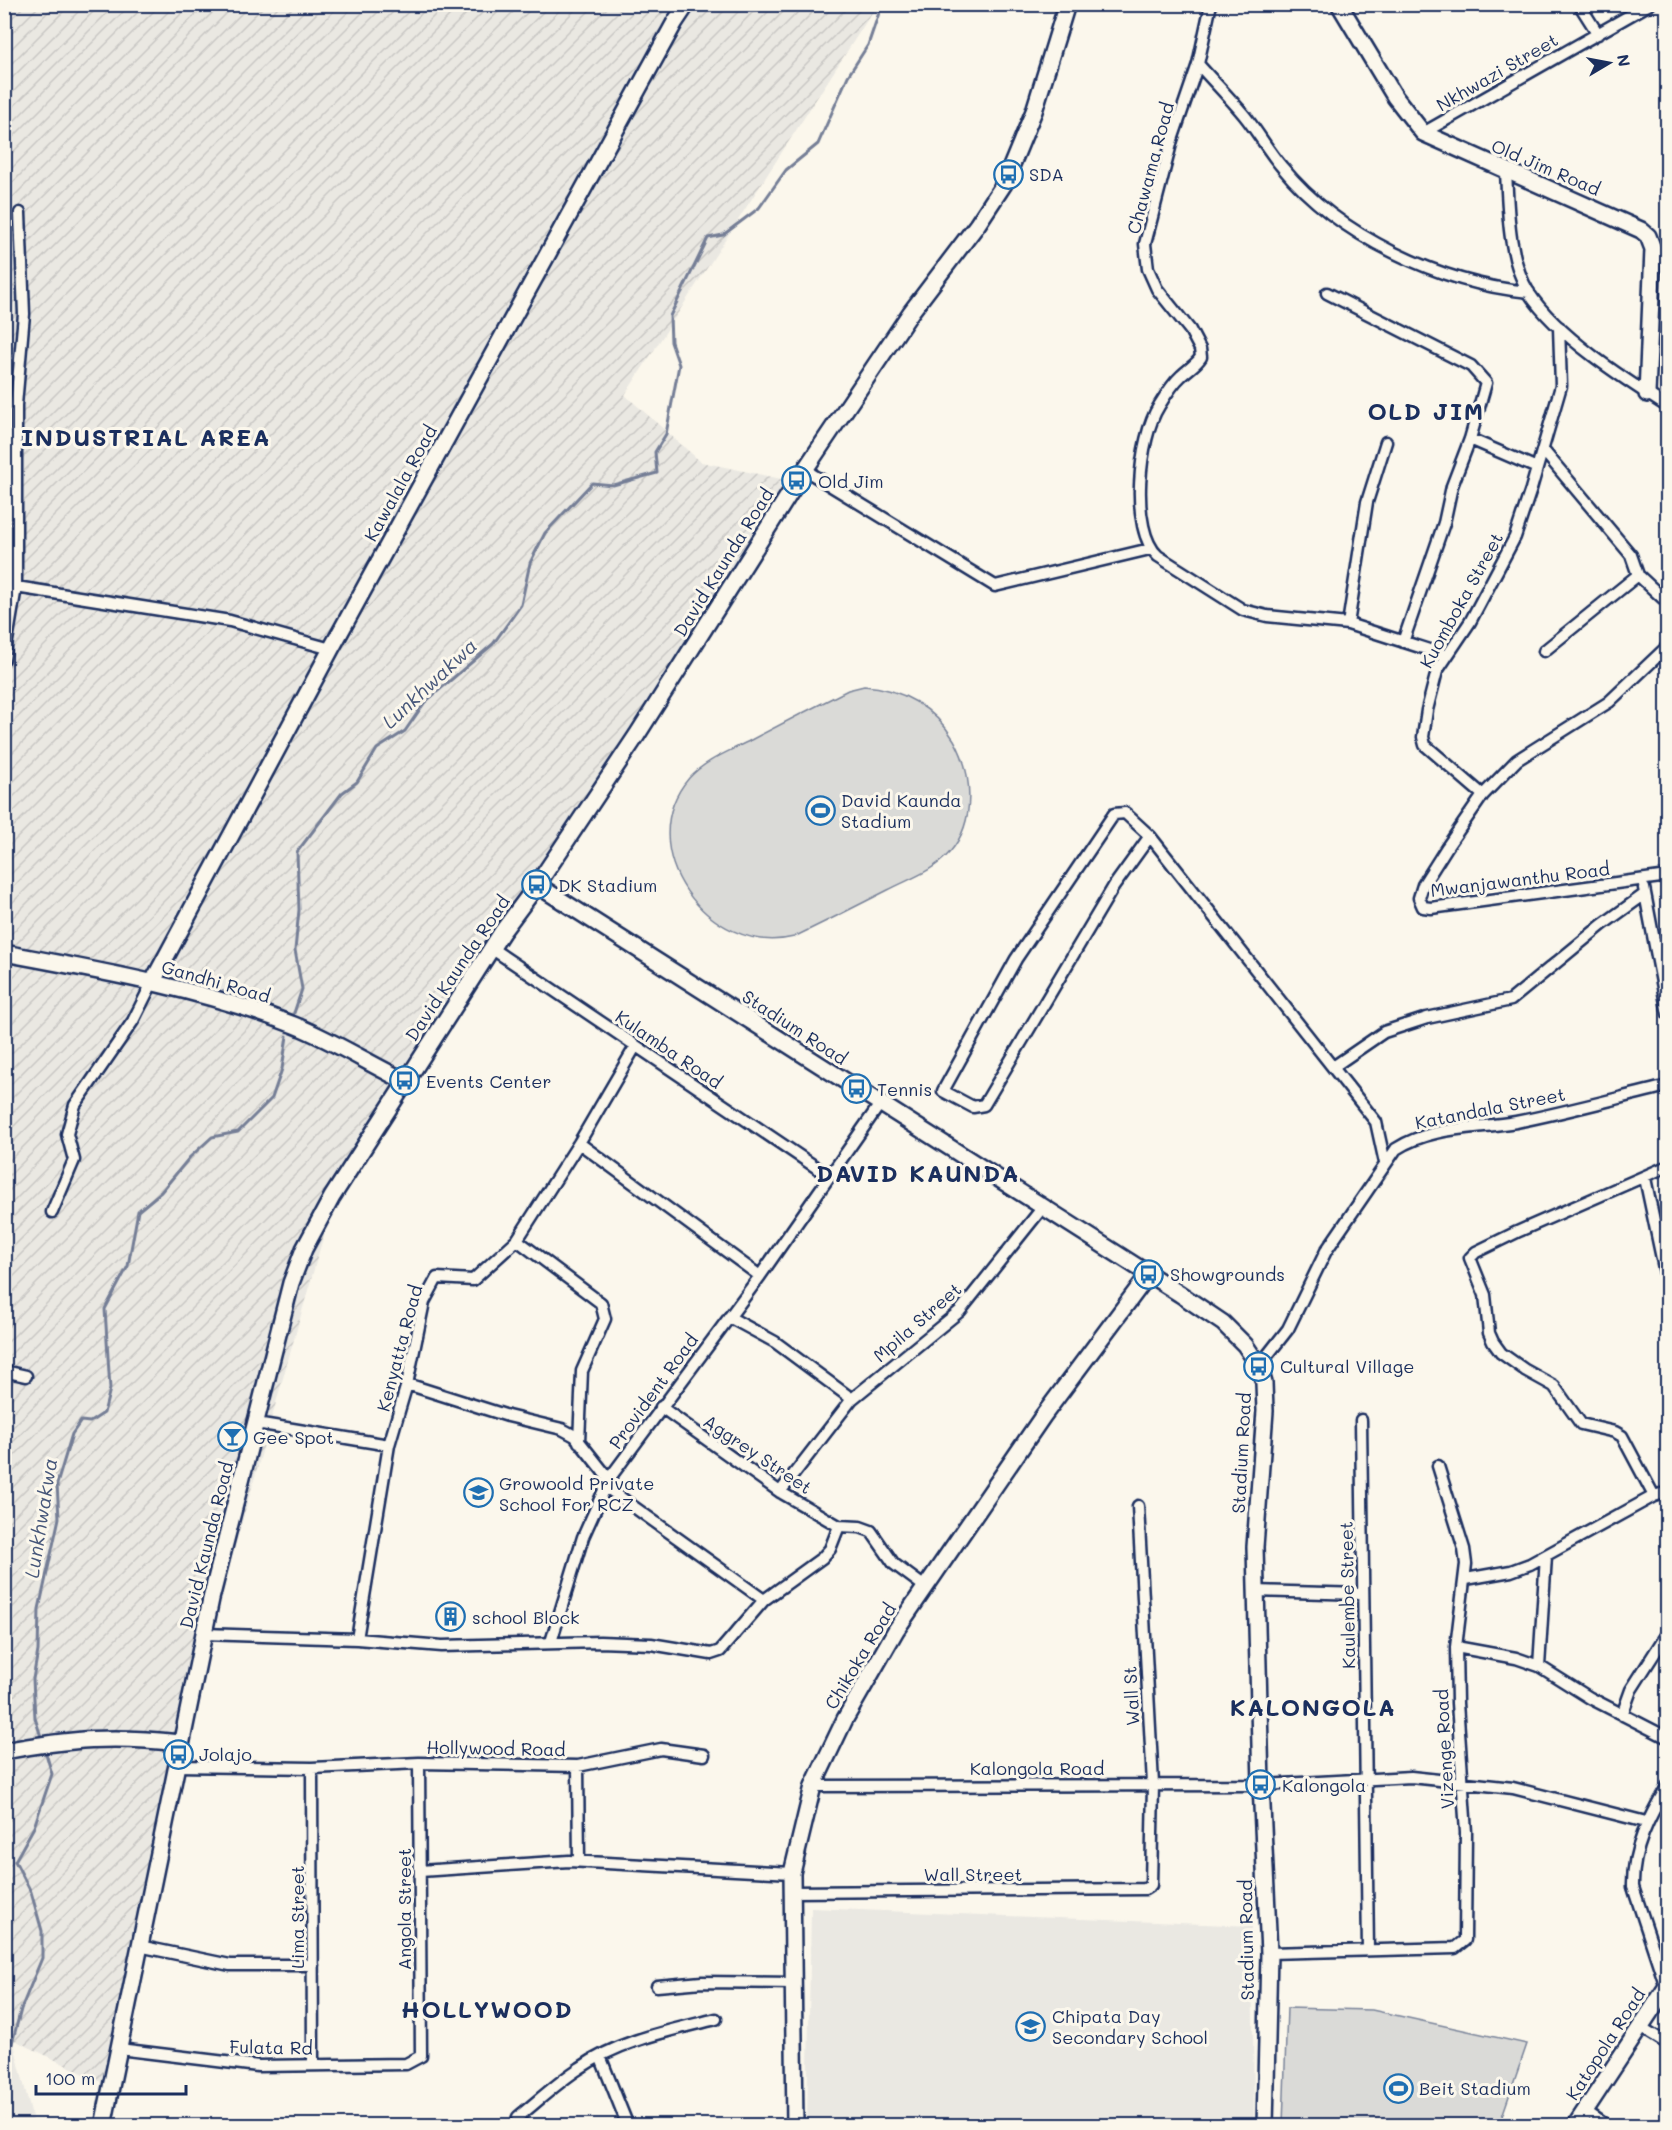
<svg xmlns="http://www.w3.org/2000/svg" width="1672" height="2130" viewBox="0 0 1672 2130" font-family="Mali,sans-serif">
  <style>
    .built { fill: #eae8e2 }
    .industrial { fill: url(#industrial-furrows) }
    .pitch { fill: #dadad7; stroke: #7a849a; stroke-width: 1.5 }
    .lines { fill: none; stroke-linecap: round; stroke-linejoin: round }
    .stream { stroke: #747e96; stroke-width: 3 }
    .street-casing { stroke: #1b2f5e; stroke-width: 15 }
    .secondary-casing { stroke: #1b2f5e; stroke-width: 20 }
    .street { stroke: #fbf7ec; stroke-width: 10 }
    .secondary { stroke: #fbf7ec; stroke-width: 15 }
    .labels { text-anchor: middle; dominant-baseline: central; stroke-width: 6; stroke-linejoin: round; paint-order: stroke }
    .street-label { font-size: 18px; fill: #1b2f5e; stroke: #fbf7ec }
    .poi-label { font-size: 18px; fill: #1b2f5e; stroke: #fbf7ec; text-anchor: start }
    .water-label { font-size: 20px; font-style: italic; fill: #47577a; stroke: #fbf7ec }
    .district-label { font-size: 24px; font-weight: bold; letter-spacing: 1.5px; fill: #1b2f5e; stroke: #fbf7ec }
  </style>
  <defs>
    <pattern id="industrial-furrows" width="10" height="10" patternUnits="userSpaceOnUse" patternTransform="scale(1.5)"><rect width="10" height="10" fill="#eae8e2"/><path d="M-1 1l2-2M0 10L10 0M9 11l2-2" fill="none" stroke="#c8c7c4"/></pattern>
  </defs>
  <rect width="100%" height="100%" fill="#fbf7ec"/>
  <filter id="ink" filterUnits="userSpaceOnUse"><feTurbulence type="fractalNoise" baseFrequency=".0167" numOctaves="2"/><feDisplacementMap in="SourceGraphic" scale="12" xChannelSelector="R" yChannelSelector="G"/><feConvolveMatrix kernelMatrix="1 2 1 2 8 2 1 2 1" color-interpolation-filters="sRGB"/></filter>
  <g filter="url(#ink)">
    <path class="built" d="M811,1908L1252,1926L1254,2125H807Z
      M5,2008L34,2125H5Z"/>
    <path class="industrial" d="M4,5H877L625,395L701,462L791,481L334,1199L179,1743L109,2086L4,2035Z"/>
    <path class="pitch" d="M864,686C901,688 935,708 954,740C973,773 976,822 950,852C934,871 909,879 888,890C857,906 825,922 794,937C709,958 629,848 689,778C705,760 730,751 751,740C783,723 816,706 848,690Z
      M1287,2008L1372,2010L1527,2044L1499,2125H1283Z"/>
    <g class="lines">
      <path class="stream" d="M293,1016L302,989L295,950L299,910L297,852L342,793L357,782L377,749L405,731L425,702L493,644L521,605L530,563L545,533L592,483L613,485L657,473L655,452L666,434L679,365L671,342L670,316L708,238L723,235L759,208L786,170L818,144L848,76L868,45L882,4
        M42,1740L35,1718L33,1679L38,1651L39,1609L59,1518L57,1484L72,1434L81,1421L90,1422L104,1413L110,1389L105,1309L128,1266L138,1211L161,1192L190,1157L212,1137L238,1132L272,1098L282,1069L287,1036
        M4,2074L21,2009L42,1958V1931L31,1892L15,1861L34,1827L52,1774L45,1750"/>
      <defs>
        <path id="street" d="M1211,4L1198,64L1172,140L1145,244L1148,269L1157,289L1190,330L1200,349L1201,357C1196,365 1188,369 1181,376C1172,384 1165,396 1159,406C1139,437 1129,530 1158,556L1243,610L1267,616L1348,624L1445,655
          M1579,4L1598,34
          M1198,64C1213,81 1230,98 1244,115C1258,132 1268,151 1282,167C1338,236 1441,284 1529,292
          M1423,133L1650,4
          M1506,171C1508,209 1508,259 1529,293C1557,336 1624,379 1668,407
          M1327,293L1471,366L1486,383L1470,439L1452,486L1444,523L1403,642
          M1470,439L1537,468
          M1543,450L1631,555L1638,575L1668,603
          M805,470L995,586L1150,549
          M16,587L230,621L331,649
          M1348,624L1367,502L1386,442
          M1668,646L1609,702L1517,760L1483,795L1447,847L1423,885L1419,898L1423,907L1431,908L1668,876
          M1544,651L1638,575
          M4,659L16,587V405L24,314L20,213
          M1483,795L1425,745L1423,737L1427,710L1437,671L1470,622L1515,537L1531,489L1561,386L1559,327
          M1150,836L1114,886L984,1105L973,1107L943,1091L1016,959L1114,814L1125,813L1150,836L1376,1122L1385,1163
          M1644,888L1668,1014
          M491,948L829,1176
          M1333,1067L1384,1032L1427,1018L1511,1000L1602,925L1645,894
          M579,1143L760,1276
          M1645,1178L1668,1287
          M52,1212L74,1160L67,1134L75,1105L133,1021L152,983
          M517,1240L601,1303L605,1319L582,1371L579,1442
          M729,1317L775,1342L852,1399
          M1259,1366L1288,1329L1326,1251L1396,1149C1431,1126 1476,1129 1516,1122C1567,1112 1617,1098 1668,1086
          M4,1371L26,1376
          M407,1384L508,1416L562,1429L575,1436L609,1479
          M661,1407L780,1492L839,1526L860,1527L871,1531L894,1564L925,1587
          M1361,1420L1368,1950
          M256,1423L389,1445
          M606,1487L764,1600
          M780,1492L852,1399L960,1311L1043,1207
          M1654,1496L1622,1436L1615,1432L1581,1424L1554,1386L1525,1370L1501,1353L1493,1342L1489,1333L1485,1295L1470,1258L1476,1252L1517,1232L1668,1166
          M1466,1579L1511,1571L1530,1564L1654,1496L1668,1492
          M1256,1591L1363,1594
          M204,1634L357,1639L442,1646L600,1642L651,1644L711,1654L720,1651L764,1600L822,1558L830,1549L839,1526
          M357,1639L389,1445L407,1384L424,1302L437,1278L473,1280L517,1240L579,1143L635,1047
          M551,1642L583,1537L609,1479L760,1276L880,1104
          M1456,1647L1516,1658L1539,1666L1590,1698L1668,1738
          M1539,1666L1546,1556
          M1622,1715L1631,1690L1668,1632
          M176,1766L312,1768L419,1763L578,1766L661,1749L704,1755
          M578,1766L579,1861
          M312,1768L313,2065
          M813,1786L1261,1785L1411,1777L1513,1788L1646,1822
          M420,1871L569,1861L792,1873
          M793,1892L1145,1889L1151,1885L1153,1784L1138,1506
          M139,1946L230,1965H313
          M1269,1953L1455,1948L1465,1940L1466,1832L1457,1703L1456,1647L1466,1564L1464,1549L1438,1466
          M657,1986L702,1982L795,1983
          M1666,1987L1633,1887C1632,1849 1649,1817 1668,1785
          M1639,2026L1668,2044
          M119,2049L258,2066L406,2064L421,2056L419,1763
          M600,2056L628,2126
          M1584,2110L1607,2126
          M516,2126L518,2117C538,2101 558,2082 580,2068C620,2040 669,2031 716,2019"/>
        <path id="secondary" d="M1339,4L1395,97L1423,133L1641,230L1648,236L1653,249L1647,394
          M537,885L1180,1294L1223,1323L1245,1345L1259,1366L1264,1383L1265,1411L1255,1547L1261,1785L1269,1953L1265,2126
          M4,953C101,971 202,989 294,1025C332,1040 368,1063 405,1081
          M152,983L331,649L675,22L687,4
          M4,1751C70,1739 113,1735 179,1743
          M103,2126L211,1599L291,1283L304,1249L332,1197L502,932L537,885L637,735L802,474L911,312L977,225L1004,184L1034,111L1067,4
          M795,2126L792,1873L813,1786L845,1719L896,1630L1043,1416L1149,1274
          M1575,2126L1668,1985"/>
      </defs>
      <use href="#street" class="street-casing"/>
      <use href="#secondary" class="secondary-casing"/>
      <use href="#street" class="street"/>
      <use href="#secondary" class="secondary"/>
    </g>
  </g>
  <defs>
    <symbol id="bus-ring" viewBox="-11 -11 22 22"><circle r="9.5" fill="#fbf7ec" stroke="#1f6fb2" stroke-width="1.5"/><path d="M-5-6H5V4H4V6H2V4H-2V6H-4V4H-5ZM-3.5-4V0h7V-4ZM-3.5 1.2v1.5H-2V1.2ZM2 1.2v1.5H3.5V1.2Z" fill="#1f6fb2"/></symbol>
    <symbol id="stadium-ring" viewBox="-11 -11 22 22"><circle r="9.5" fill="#fbf7ec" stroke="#1f6fb2" stroke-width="1.5"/><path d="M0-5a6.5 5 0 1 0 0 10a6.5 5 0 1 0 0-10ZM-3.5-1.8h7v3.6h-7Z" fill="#1f6fb2"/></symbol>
    <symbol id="bar-ring" viewBox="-11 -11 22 22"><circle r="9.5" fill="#fbf7ec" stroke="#1f6fb2" stroke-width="1.5"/><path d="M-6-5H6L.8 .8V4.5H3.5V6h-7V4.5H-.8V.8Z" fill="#1f6fb2"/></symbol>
    <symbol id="school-ring" viewBox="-11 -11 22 22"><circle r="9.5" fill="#fbf7ec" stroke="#1f6fb2" stroke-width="1.5"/><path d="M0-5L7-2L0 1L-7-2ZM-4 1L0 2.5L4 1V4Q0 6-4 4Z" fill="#1f6fb2"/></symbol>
    <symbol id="building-ring" viewBox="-11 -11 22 22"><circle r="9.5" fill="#fbf7ec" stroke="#1f6fb2" stroke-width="1.5"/><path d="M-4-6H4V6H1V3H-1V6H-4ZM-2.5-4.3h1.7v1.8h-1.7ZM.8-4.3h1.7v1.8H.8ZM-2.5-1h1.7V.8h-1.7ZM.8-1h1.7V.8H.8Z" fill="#1f6fb2"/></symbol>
  </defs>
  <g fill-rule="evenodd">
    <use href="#bus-ring" x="992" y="158" width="33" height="33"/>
    <use href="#bus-ring" x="780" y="464" width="33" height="33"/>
    <use href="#stadium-ring" x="804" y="794" width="33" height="33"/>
    <use href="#bus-ring" x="520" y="868" width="33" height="33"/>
    <use href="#bus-ring" x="388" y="1064" width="33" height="33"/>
    <use href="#bus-ring" x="840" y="1072" width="33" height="33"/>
    <use href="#bus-ring" x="1132" y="1258" width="33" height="33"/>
    <use href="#bus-ring" x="1242" y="1350" width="33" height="33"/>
    <use href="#bar-ring" x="216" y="1420" width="33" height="33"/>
    <use href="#school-ring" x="462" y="1476" width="33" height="33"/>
    <use href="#building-ring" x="434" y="1600" width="33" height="33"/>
    <use href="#bus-ring" x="162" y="1738" width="33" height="33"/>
    <use href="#bus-ring" x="1244" y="1768" width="33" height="33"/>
    <use href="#school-ring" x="1014" y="2010" width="33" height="33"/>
    <use href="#stadium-ring" x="1382" y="2072" width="33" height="33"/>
  </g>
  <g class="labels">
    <g class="street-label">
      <text transform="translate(1497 72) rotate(-30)">Nkhwazi Street</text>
      <text transform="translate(1546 167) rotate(23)">Old Jim Road</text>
      <text transform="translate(1150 168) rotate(-75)">Chawama Road</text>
      <text transform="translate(400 483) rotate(-61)">Kawalala Road</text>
      <text transform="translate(723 562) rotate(-58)">David Kaunda Road</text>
      <text transform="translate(1461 600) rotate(-61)">Kuomboka Street</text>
      <text transform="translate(1520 879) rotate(-7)">Mwanjawanthu Road</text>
      <text transform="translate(457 968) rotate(-56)">David Kaunda Road</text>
      <text transform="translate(216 981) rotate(16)">Gandhi Road</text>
      <text transform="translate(795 1027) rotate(33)">Stadium Road</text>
      <text transform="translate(669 1049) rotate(34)">Kulamba Road</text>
      <text transform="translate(1490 1108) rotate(-11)">Katandala Street</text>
      <text transform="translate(917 1322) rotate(-41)">Mpila Street</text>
      <text transform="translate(399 1348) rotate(-75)">Kenyatta Road</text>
      <text transform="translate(653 1391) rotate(-54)">Provident Road</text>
      <text transform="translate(1241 1453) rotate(-87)">Stadium Road</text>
      <text transform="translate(758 1454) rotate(34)">Aggrey Street</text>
      <text transform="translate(206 1545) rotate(-76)">David Kaunda Road</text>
      <text transform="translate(1347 1595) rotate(-91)">Kaulembe Street</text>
      <text transform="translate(860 1656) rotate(-59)">Chikoka Road</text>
      <text transform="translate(1131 1696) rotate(-93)">Wall St</text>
      <text transform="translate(496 1748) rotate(1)">Hollywood Road</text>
      <text transform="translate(1444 1749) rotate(-93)">Vizenge Road</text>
      <text x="1037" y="1768">Kalongola Road</text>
      <text x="973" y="1874">Wall Street</text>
      <text transform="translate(404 1909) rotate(-90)">Angola Street</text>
      <text transform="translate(297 1917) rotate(-90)">Lima Street</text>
      <text transform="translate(1246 1940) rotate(-91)">Stadium Road</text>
      <text transform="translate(1605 2044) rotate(-57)">Katopola Road</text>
      <text transform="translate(271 2047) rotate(1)">Fulata Rd</text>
    </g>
    <g class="poi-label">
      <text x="1029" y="174">SDA</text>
      <text x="818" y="481">Old Jim</text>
      <text x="841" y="800">David Kaunda<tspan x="841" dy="21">Stadium</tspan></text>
      <text x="558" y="885">DK Stadium</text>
      <text x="426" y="1081">Events Center</text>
      <text x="877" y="1089">Tennis</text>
      <text x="1170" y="1274">Showgrounds</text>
      <text x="1280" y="1366">Cultural Village</text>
      <text x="253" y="1437">Gee Spot</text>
      <text x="499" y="1483">Growoold Private<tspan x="499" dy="21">School For RCZ</tspan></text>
      <text x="472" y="1617">school Block</text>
      <text x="199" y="1754">Jolajo</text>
      <text x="1282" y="1785">Kalongola</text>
      <text x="1052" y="2016">Chipata Day<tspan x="1052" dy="21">Secondary School</tspan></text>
      <text x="1419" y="2088">Beit Stadium</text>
    </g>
    <g class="water-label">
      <text transform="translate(429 683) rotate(-43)">Lunkhwakwa</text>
      <text transform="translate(40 1518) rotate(-81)">Lunkhwakwa</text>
    </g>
    <g class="district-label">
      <text x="1426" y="410">OLD JIM</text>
      <text x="146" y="436">INDUSTRIAL AREA</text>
      <text x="918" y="1172">DAVID KAUNDA</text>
      <text x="1313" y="1706">KALONGOLA</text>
      <text x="487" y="2008">HOLLYWOOD</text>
    </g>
  </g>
  <rect width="1672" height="2130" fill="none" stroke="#fbf7ec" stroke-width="24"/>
  <rect x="12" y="12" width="1648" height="2106" fill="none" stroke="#1b2f5e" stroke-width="2" filter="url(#ink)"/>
  <g transform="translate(1609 63) rotate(80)" stroke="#fbf7ec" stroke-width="4.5" paint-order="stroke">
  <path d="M0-4.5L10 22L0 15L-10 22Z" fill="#1b2f5e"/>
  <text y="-9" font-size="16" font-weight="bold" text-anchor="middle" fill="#1b2f5e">N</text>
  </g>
  <path d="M36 2085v9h150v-9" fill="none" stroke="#1b2f5e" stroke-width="3"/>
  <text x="45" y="2085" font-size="18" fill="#1b2f5e" stroke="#fbf7ec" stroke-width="4.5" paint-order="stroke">100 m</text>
</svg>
